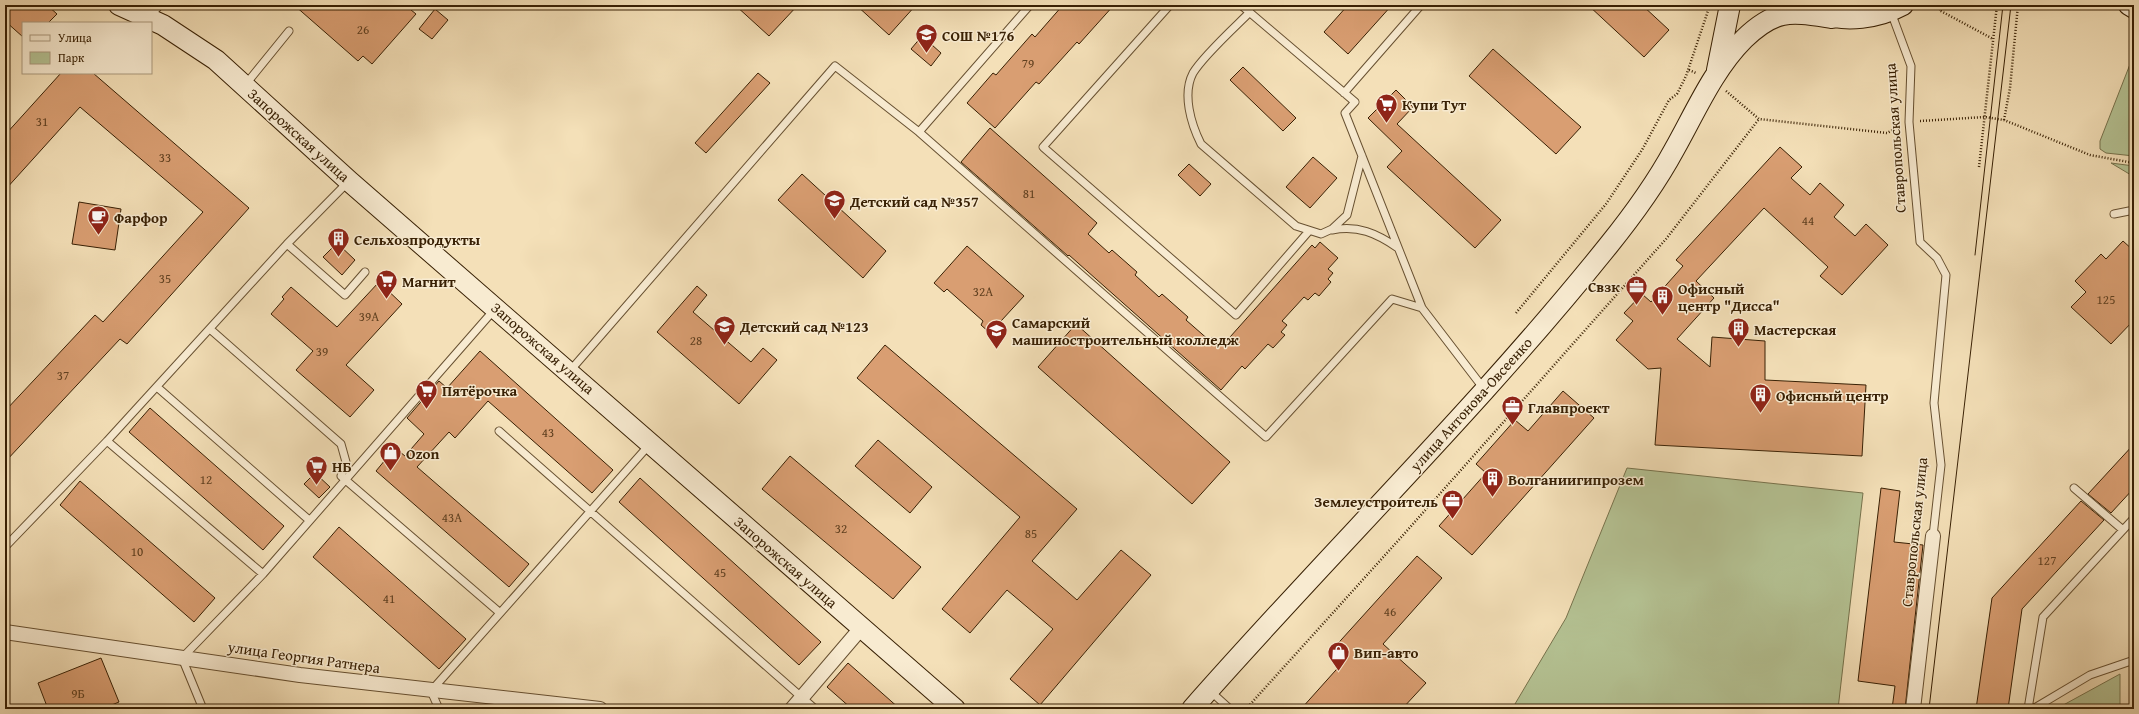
<svg xmlns="http://www.w3.org/2000/svg" width="2139" height="714" viewBox="0 0 2139 714" font-family="'Gentium Book Plus',serif">
  <style>
    .green { fill: #b5c394; stroke: #76724c }
    .building { fill: #d99e72; stroke: #382004 }
    .lines { fill: none; stroke-linecap: round; stroke-linejoin: round }
    .lane-casing { stroke: #675031; stroke-width: 9 }
    .street-casing { stroke: #675031; stroke-width: 16 }
    .secondary-casing { stroke: #382004; stroke-width: 22 }
    .path { stroke: #382004; stroke-width: 2.5; stroke-dasharray: 1 2; stroke-linecap: butt }
    .lane { stroke: #f8ebd1; stroke-width: 7 }
    .street { stroke: #f8ebd1; stroke-width: 14 }
    .secondary { stroke: #f8ebd1; stroke-width: 20 }
    .tram { stroke: #382004; stroke-width: 1 }
    .labels { text-anchor: middle; dominant-baseline: central; stroke-width: 3; stroke-linejoin: round; paint-order: stroke }
    .number-label { font-size: 13px; fill: #604020 }
    .poi-label { font-size: 15px; font-weight: bold; fill: #382004; stroke: #f8ebd1; text-anchor: start }
    .street-label { font-size: 15px; fill: #382004; stroke: #f8ebd1 }
  </style>
  <rect width="100%" height="100%" fill="#f4e0b8"/>
  <filter id="stains"><feTurbulence type="fractalNoise" baseFrequency=".005" numOctaves="4"/><feColorMatrix values="0 0 0 0 .2 0 0 0 0 .09 0 0 0 0 .02 0 0 0 .5 -.17"/></filter>
  <radialGradient id="worn" r=".72"><stop offset=".6" stop-color="#630" stop-opacity="0"/><stop offset="1" stop-color="#630" stop-opacity=".3"/></radialGradient>
  <path class="green" d="M2134,54V156L2106,153L2100,149V141Z
    M2111,163L2134,166V176L2131,175Z
    M1627,468L1863,493L1838,709H1512L1566,618Z
    M2120,674V709H2056Z"/>
  <path class="building" d="M5,5H47L57,14L48,23H23V37L5,21Z
    M294,5H405L416,14L372,64L363,56L358,61Z
    M735,5H798L769,36Z
    M856,5H916L889,35Z
    M1063,5H1114L1079,44L1077,42L1039,84L1036,82L995,128L967,103L993,73L996,75L1032,34L1035,37Z
    M1348,5H1392L1348,54L1324,32Z
    M1588,5H1642L1669,30L1644,57Z
    M435,9L448,20L432,39L419,29Z
    M922,36L941,53L931,66L911,49Z
    M1493,49L1581,127L1556,154L1469,76Z
    M1243,67L1296,118L1283,131L1230,80Z
    M61,73H93L249,208L127,344L120,339L5,462V411L95,315L103,322L203,212L80,107L5,190V135Z
    M758,73L770,83L706,153L695,143Z
    M1396,90L1413,107L1397,124L1501,220L1475,248L1387,167L1402,151L1368,118Z
    M990,128L1097,223L1088,234L1109,253L1112,250L1137,272L1135,275L1159,297L1162,294L1188,317L1186,320L1210,341L1212,337L1222,346L1312,245L1315,248L1320,242L1338,258L1328,269L1333,273L1328,279L1331,282L1319,296L1315,293L1308,300L1304,297L1282,321L1287,325L1281,332L1285,335L1273,348L1268,344L1245,369L1242,366L1221,390L1069,255L1068,256L961,162Z
    M1780,147L1802,167L1791,178L1810,195L1820,183L1844,205L1834,217L1855,236L1866,224L1888,245L1842,295L1820,276L1828,267L1764,208L1696,281L1714,298L1677,339L1710,367L1712,337L1765,341V380L1866,385L1862,456L1655,445L1661,368L1648,369L1616,340L1633,321L1624,313L1642,294L1651,302L1683,266L1676,260Z
    M1313,157L1337,178L1310,208L1286,187Z
    M1189,164L1211,184L1200,196L1178,175Z
    M802,174L886,251L863,278L778,200Z
    M79,202L121,209L115,250L72,244Z
    M2123,241L2134,251V320L2111,344L2071,307L2086,292L2075,281L2101,254L2106,259Z
    M337,243L355,260L342,275L323,257Z
    M967,246L1024,296L990,333L981,325L983,321L947,289L944,292L934,283Z
    M379,282L402,304L346,365L374,390L350,417L296,370L313,351L271,314L284,299L282,297L291,287L337,327Z
    M697,286L707,295L693,312L751,362L763,348L777,360L739,404L657,332Z
    M1076,324L1230,462L1192,504L1038,367Z
    M885,345L1077,509L1032,561L1077,600L1121,550L1151,575L1040,705L1010,679L1053,629L1007,590L970,633L942,609L1020,517L857,378Z
    M480,351L613,470L592,493L488,401L455,438L449,432L417,467L529,564L509,587L376,471L395,448L405,456L424,434L407,418L439,381L447,388Z
    M1563,391L1594,418L1472,555L1439,526L1486,473L1476,464L1515,420L1528,431Z
    M150,408L284,526L263,550L129,432Z
    M878,440L932,487L910,513L855,466Z
    M2134,444V488L2111,513L2088,494Z
    M790,456L921,567L893,599L762,489Z
    M315,473L330,487L319,498L304,484Z
    M640,478L821,642L799,665L619,502Z
    M80,481L215,598L194,622L60,505Z
    M1881,488L1900,491L1894,542L1923,545L1905,709H1892L1895,686L1858,681Z
    M2081,501L2104,520L2022,609L2008,709H1976L1992,598Z
    M339,527L466,639L439,669L313,557Z
    M1417,556L1442,578L1383,644L1426,683L1402,709H1301L1344,661L1332,650Z
    M101,658L119,702L102,709H48L38,683Z
    M848,663L900,709H852L827,687Z"/>
  <g class="lines">
    <defs>
      <path id="lane" d="M1170,5L1043,147L1236,315L1309,231
        M1241,5L1355,102L1345,113L1422,308L1484,389
        M1250,12C1235,27 1203,56 1193,73C1182,94 1191,124 1201,144L1296,226L1321,234L1332,229L1347,215L1362,156
        M1891,12L1911,66L1909,122L1920,242L1937,258L1946,275L1934,403L1941,465L1933,536
        M150,16L160,5
        M246,84L289,31
        M1344,93L1421,5
        M919,132L1030,5
        M2114,214L2134,210
        M1332,230C1358,225 1376,233 1398,248
        M287,244L345,295L365,272
        M210,329L341,444L346,462L341,476L499,612
        M569,372L835,66L919,132L1266,437L1392,299L1422,308
        M157,387L309,520
        M499,431L815,709
        M107,441L287,244L348,182
        M2074,488L2123,530
        M5,547L107,441L263,574L494,310
        M1209,690L1230,709
        M203,709L182,658L263,574
        M439,709L431,691L650,444
        M2028,709L2043,617L2134,518
        M2033,709L2090,675L2134,660"/>
      <path id="street" d="M5,632L300,675L600,709
        M792,709L862,627
        M1913,709L1933,536"/>
      <path id="secondary" d="M119,5L163,25L216,60L349,181L955,709
        M2129,5L2134,8
        M1819,14C1847,22 1877,19 1903,5
        M1717,70L1730,5
        M1192,709C1329,553 1478,408 1608,246C1633,215 1655,185 1674,150C1695,113 1713,70 1744,39C1776,8 1791,12 1832,18"/>
    </defs>
    <use href="#lane" class="lane-casing"/>
    <use href="#street" class="street-casing"/>
    <use href="#secondary" class="secondary-casing"/>
    <path class="path" d="M1944,5L1939,10L1993,39
      M1689,70L1696,73
      M1726,91L1759,119L1887,133L1898,127
      M2004,120L2010,88L2018,5
      M1920,121L1985,117L2004,120L2090,155L2134,163
      M1979,167L1997,5
      M1516,313L1606,204L1642,150L1669,100L1677,94L1686,76L1710,5
      M1246,709L1405,533L1666,239L1759,119"/>
    <use href="#lane" class="lane"/>
    <use href="#street" class="street"/>
    <use href="#secondary" class="secondary"/>
    <path class="tram" d="M1975,255L2003,5
      M1929,709L2011,5"/>
  </g>
  <defs>
    <symbol id="school-pin" viewBox="-11 -11 22 30"><path d="M0 17L-7.5 6A9.5 9.5 0 1 1 7.5 6Z" fill="#8f2418" stroke="#f8ebd1"/><path d="M0-5L7-2L0 1L-7-2ZM-4 1L0 2.5L4 1V4Q0 6-4 4Z" fill="#fff"/></symbol>
    <symbol id="supermarket-pin" viewBox="-11 -11 22 30"><path d="M0 17L-7.5 6A9.5 9.5 0 1 1 7.5 6Z" fill="#8f2418" stroke="#f8ebd1"/><path d="M-6-5.5h2.5l.6 2H6L4.5 2H-2.5L-4.4-4H-6ZM-1.5 3.2a1.3 1.3 0 1 0 .1 0ZM3 3.2a1.3 1.3 0 1 0 .1 0Z" fill="#fff"/></symbol>
    <symbol id="cafe-pin" viewBox="-11 -11 22 30"><path d="M0 17L-7.5 6A9.5 9.5 0 1 1 7.5 6Z" fill="#8f2418" stroke="#f8ebd1"/><path d="M-5.5-4.5H6V0H3Q3 3.5 0 3.5H-2.5Q-5.5 3.5-5.5 0ZM3-3.2v2h1.7v-2ZM-6 4.5H4V6H-6Z" fill="#fff"/></symbol>
    <symbol id="building-pin" viewBox="-11 -11 22 30"><path d="M0 17L-7.5 6A9.5 9.5 0 1 1 7.5 6Z" fill="#8f2418" stroke="#f8ebd1"/><path d="M-4-6H4V6H1V3H-1V6H-4ZM-2.5-4.3h1.7v1.8h-1.7ZM.8-4.3h1.7v1.8H.8ZM-2.5-1h1.7V.8h-1.7ZM.8-1h1.7V.8H.8Z" fill="#fff"/></symbol>
    <symbol id="office-pin" viewBox="-11 -11 22 30"><path d="M0 17L-7.5 6A9.5 9.5 0 1 1 7.5 6Z" fill="#8f2418" stroke="#f8ebd1"/><path d="M-6-3h4V-5.5h4V-3h4V5H-6ZM-1-4.5V-3h2v-1.5ZM-6 0V1H6V0Z" fill="#fff"/></symbol>
    <symbol id="university-pin" viewBox="-11 -11 22 30"><path d="M0 17L-7.5 6A9.5 9.5 0 1 1 7.5 6Z" fill="#8f2418" stroke="#f8ebd1"/><path d="M0-5L7-2L0 1L-7-2ZM-4 1L0 2.5L4 1V4Q0 6-4 4Z" fill="#fff"/></symbol>
    <symbol id="shop-pin" viewBox="-11 -11 22 30"><path d="M0 17L-7.5 6A9.5 9.5 0 1 1 7.5 6Z" fill="#8f2418" stroke="#f8ebd1"/><path d="M-5-2.5h2.3a2.7 3.5 0 0 1 5.4 0H5L5.5 6h-11ZM-1.5-2.5h3a1.5 2.3 0 0 0-3 0Z" fill="#fff"/></symbol>
  </defs>
  <g fill-rule="evenodd">
    <use href="#school-pin" x="914" y="22" width="25" height="34"/>
    <use href="#supermarket-pin" x="1374" y="92" width="25" height="34"/>
    <use href="#school-pin" x="822" y="188" width="25" height="34"/>
    <use href="#cafe-pin" x="86" y="204" width="25" height="34"/>
    <use href="#building-pin" x="326" y="226" width="25" height="34"/>
    <use href="#supermarket-pin" x="374" y="268" width="25" height="34"/>
    <use href="#office-pin" x="1624" y="274" width="25" height="34"/>
    <use href="#building-pin" x="1650" y="284" width="25" height="34"/>
    <use href="#school-pin" x="712" y="314" width="25" height="34"/>
    <use href="#building-pin" x="1726" y="316" width="25" height="34"/>
    <use href="#university-pin" x="984" y="318" width="25" height="34"/>
    <use href="#supermarket-pin" x="414" y="378" width="25" height="34"/>
    <use href="#building-pin" x="1748" y="382" width="25" height="34"/>
    <use href="#office-pin" x="1500" y="394" width="25" height="34"/>
    <use href="#shop-pin" x="378" y="440" width="25" height="34"/>
    <use href="#supermarket-pin" x="304" y="454" width="25" height="34"/>
    <use href="#building-pin" x="1480" y="466" width="25" height="34"/>
    <use href="#office-pin" x="1440" y="488" width="25" height="34"/>
    <use href="#shop-pin" x="1326" y="640" width="25" height="34"/>
  </g>
  <g class="labels">
    <g class="number-label">
      <text x="363" y="29">26</text>
      <text x="1028" y="63">79</text>
      <text x="42" y="121">31</text>
      <text x="165" y="157">33</text>
      <text x="1029" y="193">81</text>
      <text x="1808" y="220">44</text>
      <text x="165" y="278">35</text>
      <text x="983" y="291">32А</text>
      <text x="2106" y="299">125</text>
      <text x="369" y="316">39А</text>
      <text x="696" y="340">28</text>
      <text x="322" y="351">39</text>
      <text x="63" y="375">37</text>
      <text x="548" y="432">43</text>
      <text x="206" y="479">12</text>
      <text x="452" y="517">43А</text>
      <text x="841" y="528">32</text>
      <text x="1031" y="533">85</text>
      <text x="137" y="551">10</text>
      <text x="2047" y="560">127</text>
      <text x="720" y="572">45</text>
      <text x="389" y="598">41</text>
      <text x="1390" y="611">46</text>
      <text x="78" y="693">9Б</text>
    </g>
    <g class="poi-label">
      <text x="942" y="35">СОШ №176</text>
      <text x="1402" y="104">Купи Тут</text>
      <text x="850" y="201">Детский сад №357</text>
      <text x="114" y="217">Фарфор</text>
      <text x="354" y="239">Сельхозпродукты</text>
      <text x="402" y="281">Магнит</text>
      <text x="1620" y="286" text-anchor="end">Свзк</text>
      <text x="1678" y="288">Офисный<tspan x="1678" dy="17">центр "Дисса"</tspan></text>
      <text x="1012" y="322">Самарский<tspan x="1012" dy="17">машиностроительный колледж</tspan></text>
      <text x="740" y="326">Детский сад №123</text>
      <text x="1754" y="329">Мастерская</text>
      <text x="442" y="390">Пятёрочка</text>
      <text x="1776" y="395">Офисный центр</text>
      <text x="1528" y="407">Главпроект</text>
      <text x="406" y="453">Ozon</text>
      <text x="332" y="466">НБ</text>
      <text x="1508" y="479">Волганиигипрозем</text>
      <text x="1438" y="501" text-anchor="end">Землеустроитель</text>
      <text x="1354" y="652">Вип-авто</text>
    </g>
    <g class="street-label">
      <text transform="translate(299 135) rotate(42)">Запорожская улица</text>
      <text transform="translate(1895 138) rotate(-94)">Ставропольская улица</text>
      <text transform="translate(543 348) rotate(41)">Запорожская улица</text>
      <text transform="translate(1471 404) rotate(-48)">улица Антонова-Овсеенко</text>
      <text transform="translate(1914 532) rotate(-84)">Ставропольская улица</text>
      <text transform="translate(786 562) rotate(41)">Запорожская улица</text>
      <text transform="translate(304 657) rotate(8)">улица Георгия Ратнера</text>
    </g>
  </g>
  <rect width="2139" height="714" fill="none" stroke="#f4e0b8" stroke-width="20"/>
  <rect x="6" y="6" width="2127" height="702" fill="none" stroke="#382004" stroke-width="2"/>
  <rect x="10" y="10" width="2119" height="694" fill="none" stroke="#382004"/>
  <rect x="22" y="22" width="130" height="52" fill="#f8ebd1" stroke="#ab9a7f"/>
  <rect x="30" y="35" width="20" height="6" fill="#f8ebd1" stroke="#ab9a7f"/>
  <text x="58" y="42" font-size="12" fill="#382004">Улица</text>
  <rect x="30" y="52" width="20" height="12" fill="#b5c394" stroke="#ab9a7f"/>
  <text x="58" y="62" font-size="12" fill="#382004">Парк</text>
  <rect width="100%" height="100%" filter="url(#stains)"/>
  <rect width="100%" height="100%" fill="url(#worn)"/>
</svg>
